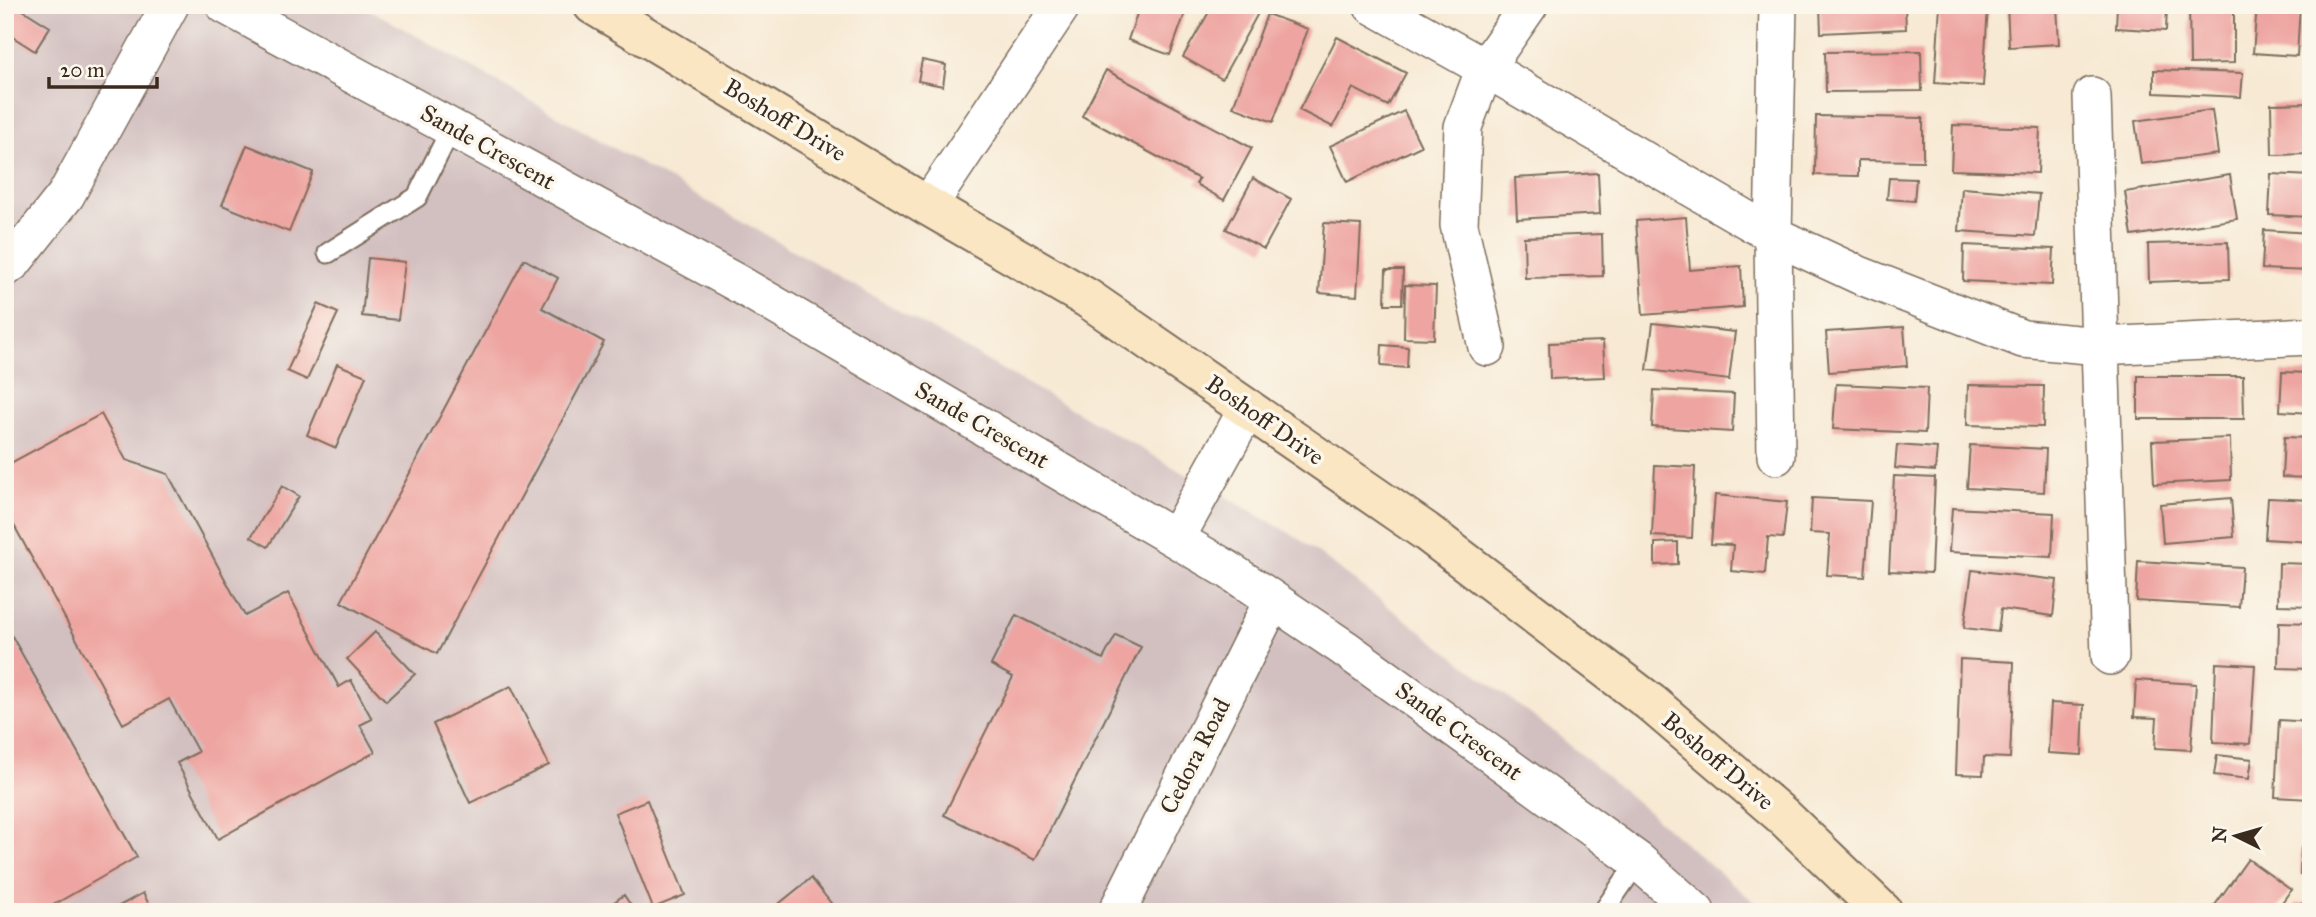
<svg xmlns="http://www.w3.org/2000/svg" width="2316" height="917" viewBox="0 0 2316 917" font-family="'IM FELL Great Primer',serif">
  <style>
    .industrial { fill: #d2bfc0 }
    .building { fill: #eea4a0 }
    .lines { fill: none; stroke-linecap: round; stroke-linejoin: round }
    .service-casing { stroke: #7d6d5d; stroke-width: 23 }
    .minor-casing { stroke: #7d6d5d; stroke-width: 40 }
    .secondary-casing { stroke: #7d6d5d; stroke-width: 42 }
    .service { stroke: #fff; stroke-width: 19 }
    .minor { stroke: #fff; stroke-width: 37 }
    .secondary { stroke: #fbe6c3; stroke-width: 38 }
    .labels { text-anchor: middle; dominant-baseline: central; stroke-width: 7; stroke-linejoin: round; paint-order: stroke }
    .street-label { font-size: 24px; fill: #3b2a1e; stroke: #fbf7ec }
  </style>
  <rect width="100%" height="100%" fill="#fbf7ec"/>
  <filter id="ink" filterUnits="userSpaceOnUse"><feTurbulence type="fractalNoise" baseFrequency=".0143" numOctaves="2"/><feDisplacementMap in="SourceGraphic" scale="14" xChannelSelector="R" yChannelSelector="G"/><feConvolveMatrix kernelMatrix="1 2 1 2 8 2 1 2 1" color-interpolation-filters="sRGB"/></filter>
  <filter id="wash" filterUnits="userSpaceOnUse"><feTurbulence type="fractalNoise" baseFrequency=".00686" numOctaves="4" result="noise"/><feDisplacementMap in="SourceGraphic" scale="28" xChannelSelector="R" yChannelSelector="G"/><feGaussianBlur stdDeviation="1.57" result="paint"/><feColorMatrix in="noise" values="0 0 0 0 0 0 0 0 0 0 0 0 0 0 0 0 0 1.4 0 .05"/><feComposite in="paint" operator="in"/></filter>
  <g filter="url(#wash)">
    <rect width="100%" height="100%" fill="#f7e9d3"/>
    <path class="industrial" d="M5,5H362L1298,538L1559,736L1766,912H5Z"/>
    <g id="blocks">
      <path class="building" d="M5,5H15L50,27L35,51L5,32Z
        M1140,5H1188L1170,55L1128,40Z
        M1213,5L1262,6L1222,79L1183,57Z
        M1820,5H1905L1906,29L1821,33Z
        M1940,5H1988L1983,86L1935,83Z
        M2007,5H2057L2059,44L2009,47Z
        M2062,5H2084V8L2062,9Z
        M2117,5H2167L2166,31L2116,28Z
        M2189,5H2234V63L2190,64Z
        M2257,5H2300L2297,56L2253,53Z
        M1267,14L1308,29L1273,122L1233,107Z
        M1337,37L1406,73L1388,106L1353,88L1333,127L1299,110Z
        M1921,51L1922,91L1826,92L1825,52Z
        M922,60L946,65L943,86L918,81Z
        M1106,70L1252,148L1224,200L1196,184L1199,179L1082,116Z
        M2154,70L2243,73L2241,97L2154,93Z
        M2311,103V154L2272,155L2271,104Z
        M2212,110L2218,154L2141,164L2135,121Z
        M1404,111L1421,146L1347,182L1330,146Z
        M1816,116L1923,118V161L1858,160V176L1815,175Z
        M1953,125L2040,128L2038,173L1951,170Z
        M247,145L313,172L289,232L222,205Z
        M1598,173L1600,214L1517,219L1515,178Z
        M2271,174L2311,176V217L2269,215Z
        M2230,175L2237,219L2132,236L2125,192Z
        M1253,178L1291,199L1264,249L1226,229Z
        M1889,178L1916,179L1914,201L1887,199Z
        M1962,188L2039,194L2035,236L1959,231Z
        M1686,217L1690,270L1741,266L1743,307L1643,315L1636,221Z
        M1324,223L1361,225L1357,296L1319,293Z
        M2264,230L2311,233V271L2262,269Z
        M1602,234L1603,276L1525,278L1524,237Z
        M2228,242L2229,279L2149,282L2148,244Z
        M1964,245L2054,249L2052,285L1963,281Z
        M368,258L405,262L398,320L362,316Z
        M524,259L558,278L542,308L604,342L437,654L341,602Z
        M1386,270H1403L1402,304H1385Z
        M1405,285L1436,286L1434,339L1404,338Z
        M318,304L338,313L307,380L287,371Z
        M1653,323L1735,332L1729,380L1647,370Z
        M1904,327L1907,366L1829,372L1826,332Z
        M1603,341L1605,377L1550,379L1549,343Z
        M1382,345L1408,347L1407,368L1381,366Z
        M337,364L366,376L336,448L307,435Z
        M2282,372L2311,373V413L2280,411Z
        M2138,376H2243L2244,419H2138Z
        M1836,384L1927,388L1925,433L1833,429Z
        M1968,385L2044,386L2043,427L1967,425Z
        M1654,390L1734,394L1732,432L1652,427Z
        M101,414L126,460L168,474L245,616L288,593L339,687L351,680L372,719L360,725L375,752L218,839L177,763L198,752L169,699L123,724L5,509V466Z
        M2284,437L2311,438V478L2282,477Z
        M2230,438L2231,480L2154,484L2152,441Z
        M1897,445L1937,448L1935,471L1895,468Z
        M1970,445L2046,449L2044,492L1967,488Z
        M1655,465L1695,467L1692,538L1652,536Z
        M1894,476L1935,478L1931,573L1889,571Z
        M282,486L299,496L268,547L251,537Z
        M1715,495L1787,502L1783,538L1768,537L1765,574L1731,571L1733,545L1711,544Z
        M1812,498L1871,501L1865,577L1827,575L1830,534L1810,533Z
        M2231,498L2234,537L2163,543L2160,504Z
        M2268,498L2311,500V542L2265,539Z
        M1952,508L2054,513L2052,557L1949,552Z
        M1678,542V564L1655,565V543Z
        M2138,561L2242,567L2239,607L2136,601Z
        M2279,563L2311,564V606L2278,605Z
        M1972,570L2057,580L2053,616L2001,609L1998,632L1964,628Z
        M1016,615L1103,659L1116,635L1141,647L1035,860L944,815L1013,677L991,665Z
        M2279,622L2311,623V669L2278,668Z
        M5,624L137,857L41,912H5Z
        M375,632L415,674L386,701L347,659Z
        M1960,659L2014,662L2010,758L1984,757L1983,775L1956,774Z
        M2216,663L2255,665L2250,744L2213,742Z
        M2136,680L2196,684L2191,750L2155,748L2157,718L2134,717Z
        M511,686L549,765L470,803L433,724Z
        M2051,703L2084,705L2082,755L2048,753Z
        M2279,720L2311,722V799L2275,797Z
        M2217,755L2252,759L2249,779L2214,775Z
        M647,800L685,895L653,908L615,813Z
        M2301,848H2311V875H2300Z
        M2248,859L2291,890L2275,912H2210Z
        M811,878L838,912H779L775,907Z
        M143,893L153,912H108Z
        M624,895L635,912H600Z
        M2311,903V912H2295L2294,904Z"/>
    </g>
  </g>
  <g filter="url(#ink)">
    <use href="#blocks" fill-opacity="0" stroke="#7d6d5d" stroke-width="2"/>
    <g class="lines">
      <defs>
        <path id="service" d="M328,253L417,197L452,127
          M1603,912L1638,861"/>
        <path id="minor" d="M225,5L737,283L1227,569L1344,648L1638,861L1696,912
          M1372,5L1485,68L1773,235L1859,275L2023,339L2099,346L2311,336
          M2092,96L2110,656
          M928,206L1062,5
          M5,268L13,262L66,195L170,5
          M1487,347L1459,225L1463,127L1485,68L1529,5
          M1776,456L1773,235L1778,5
          M1176,538L1248,408
          M1117,912L1273,600"/>
        <path id="secondary" d="M593,5L928,206L1087,298L1425,531L1651,703L1784,817L1883,912"/>
      </defs>
      <use href="#service" class="service-casing"/>
      <use href="#minor" class="minor-casing"/>
      <use href="#secondary" class="secondary-casing"/>
      <use href="#service" class="service"/>
      <use href="#minor" class="minor"/>
      <use href="#secondary" class="secondary"/>
    </g>
  </g>
  <g class="labels">
    <g class="street-label">
      <text transform="translate(785 120) rotate(31)">Boshoff Drive</text>
      <text transform="translate(488 147) rotate(29)">Sande Crescent</text>
      <text transform="translate(1265 420) rotate(35)">Boshoff Drive</text>
      <text transform="translate(982 425) rotate(30)">Sande Crescent</text>
      <text transform="translate(1459 731) rotate(36)">Sande Crescent</text>
      <text transform="translate(1195 756) rotate(-63)">Cedora Road</text>
      <text transform="translate(1718 761) rotate(40)">Boshoff Drive</text>
    </g>
  </g>
  <rect width="2316" height="917" fill="none" stroke="#fbf7ec" stroke-width="28"/>
  <g transform="translate(2236 836) rotate(275)" stroke="#fbf7ec" stroke-width="5" paint-order="stroke">
  <path d="M0-5L12 26L0 18L-12 26Z" fill="#3b2a1e"/>
  <text y="-10" font-size="19" font-weight="bold" text-anchor="middle" fill="#3b2a1e">N</text>
  </g>
  <path d="M49 77v10h108v-10" fill="none" stroke="#3b2a1e" stroke-width="3.5"/>
  <text x="60" y="77" font-size="21" fill="#3b2a1e" stroke="#fbf7ec" stroke-width="5" paint-order="stroke">20 m</text>
</svg>
